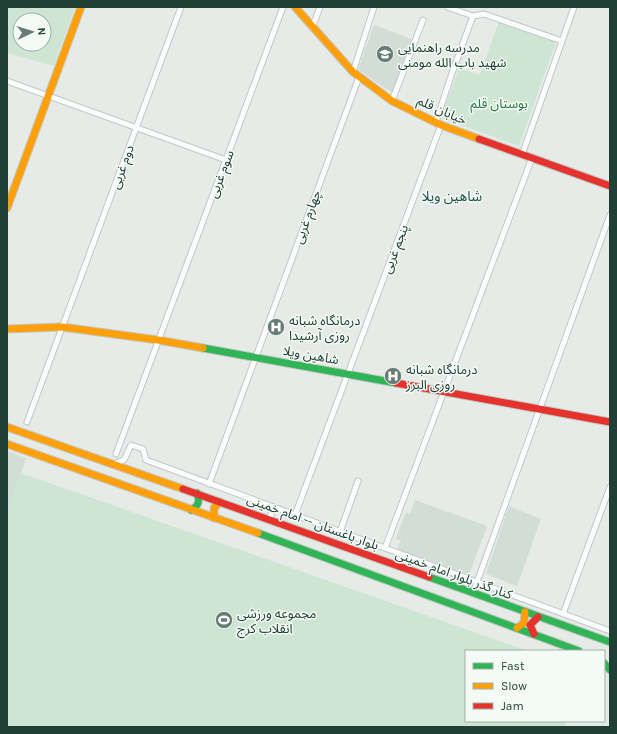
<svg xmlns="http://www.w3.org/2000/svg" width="617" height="734" viewBox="0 0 617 734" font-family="Karla,'Noto Sans Arabic',sans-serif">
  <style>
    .built { fill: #d3ddd8 }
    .green { fill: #cee5d3; fill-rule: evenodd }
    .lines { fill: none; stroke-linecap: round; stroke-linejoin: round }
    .street-casing { stroke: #c3c8c5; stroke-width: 7 }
    .fast-casing { stroke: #c1c9c5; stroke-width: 9 }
    .slow-casing { stroke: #c1c9c5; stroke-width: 9 }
    .jam-casing { stroke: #c1c9c5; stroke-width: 9 }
    .street { stroke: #fbfcfc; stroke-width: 5 }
    .fast { stroke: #30b455; stroke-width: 7 }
    .slow { stroke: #ff9f0a; stroke-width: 7 }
    .jam { stroke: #e5322d; stroke-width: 7 }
    .labels { text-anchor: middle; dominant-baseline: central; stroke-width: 3; stroke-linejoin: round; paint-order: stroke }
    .poi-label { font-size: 13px; fill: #214035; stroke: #f4faf6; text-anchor: start }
    .park-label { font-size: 13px; fill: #297942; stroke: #f4faf6 }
    .street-label { font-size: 13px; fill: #214035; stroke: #f4faf6 }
    .neighbourhood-label { font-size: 14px; fill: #1c5342; stroke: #f4faf6 }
  </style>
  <rect width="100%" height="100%" fill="#e6ebe8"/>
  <path class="built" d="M374,25L412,39L393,93L358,70Z
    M7,451L26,458L7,515Z
    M415,500L487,526L469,575L397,550L401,540L396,539L406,512L410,514Z
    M509,506L541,519L517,586L486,574Z"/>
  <path class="green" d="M7,7H75L54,66L7,53ZM20,20H44V44H20Z
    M499,21L556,42L519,146L441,118L459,68L480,75Z
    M21,473L528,651H466V721H566L564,727H7V515Z"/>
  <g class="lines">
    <defs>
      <path id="street" d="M447,7L473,16L484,14L562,41
        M312,28L320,7
        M353,72L374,7
        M7,81L226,160
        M392,101L423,20
        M436,122L452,73L473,16
        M522,155L574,7
        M27,422L181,7
        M116,454L283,7
        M114,464L124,460L131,445L143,449L146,460L610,631
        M209,484L359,77
        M295,515L441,125
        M269,519L274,507
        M340,532L358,481
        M385,548L532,158
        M473,593L610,215
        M563,614L610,487"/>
      <path id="fast" d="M203,348L396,383
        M191,510C199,506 200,501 197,493
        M258,533L579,651
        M429,577L610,642
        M604,663L610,670"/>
      <path id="slow" d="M295,7L353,72L392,101L441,125L479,139
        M7,208L81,7
        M7,329L62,327L158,340L203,348
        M7,427L183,489
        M7,444L258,533
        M214,518V508L220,502
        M517,628L524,623L525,612"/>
      <path id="jam" d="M479,139L610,186
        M396,383L610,422
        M183,489L429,577
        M534,634L530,625L538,617"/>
    </defs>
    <use href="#street" class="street-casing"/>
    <use href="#fast" class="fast-casing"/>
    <use href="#slow" class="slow-casing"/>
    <use href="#jam" class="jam-casing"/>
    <use href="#street" class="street"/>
    <use href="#fast" class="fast"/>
    <use href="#slow" class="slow"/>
    <use href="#jam" class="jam"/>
  </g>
  <defs>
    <symbol id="school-disc" viewBox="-11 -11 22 22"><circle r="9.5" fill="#667c74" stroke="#f4faf6"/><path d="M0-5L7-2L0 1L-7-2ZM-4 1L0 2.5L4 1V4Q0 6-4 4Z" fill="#fff"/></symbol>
    <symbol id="hospital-disc" viewBox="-11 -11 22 22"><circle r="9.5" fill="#667c74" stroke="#f4faf6"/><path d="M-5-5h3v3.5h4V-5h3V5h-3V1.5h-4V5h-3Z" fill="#fff"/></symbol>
    <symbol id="stadium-disc" viewBox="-11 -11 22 22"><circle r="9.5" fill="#667c74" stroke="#f4faf6"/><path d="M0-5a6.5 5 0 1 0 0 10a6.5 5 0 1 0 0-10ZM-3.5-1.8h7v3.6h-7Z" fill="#fff"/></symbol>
  </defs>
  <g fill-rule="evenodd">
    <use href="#school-disc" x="375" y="44" width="20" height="20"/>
    <use href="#hospital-disc" x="266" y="317" width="20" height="20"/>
    <use href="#hospital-disc" x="383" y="366" width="20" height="20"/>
    <use href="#stadium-disc" x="214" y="610" width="20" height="20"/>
  </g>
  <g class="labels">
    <g class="poi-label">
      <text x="398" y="47">مدرسه راهنمایی<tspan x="398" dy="15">شهید باب الله مومنی</tspan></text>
      <text x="289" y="320">درمانگاه شبانه<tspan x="289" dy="15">روزی آرشیدا</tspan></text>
      <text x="406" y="369">درمانگاه شبانه<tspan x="406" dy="15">روزی البرز</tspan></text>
      <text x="237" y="613">مجموعه ورزشی<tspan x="237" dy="15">انقلاب کرج</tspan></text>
    </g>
    <g class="park-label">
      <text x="499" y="103">بوستان قلم</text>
    </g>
    <g class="street-label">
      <text transform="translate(442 110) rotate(24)">خیابان قلم</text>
      <text transform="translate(122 167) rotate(-70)">دوم غربی</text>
      <text transform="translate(221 174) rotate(-69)">سوم غربی</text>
      <text transform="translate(307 217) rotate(-70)">چهارم غربی</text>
      <text transform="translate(395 249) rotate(-69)">پنجم غربی</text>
      <text transform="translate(311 355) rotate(10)">شاهین ویلا</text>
      <text transform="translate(313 522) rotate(20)">بلوار باغستان -- امام خمینی</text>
      <text transform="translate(454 574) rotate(20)">کنار گذر بلوار امام خمینی</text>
    </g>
    <g class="neighbourhood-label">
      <text x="452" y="196">شاهین ویلا</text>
    </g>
  </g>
  <rect width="617" height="734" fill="none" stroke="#214035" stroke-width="16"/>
  <rect x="465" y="650" width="140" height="72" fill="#f4faf6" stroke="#a0b0a9"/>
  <rect x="473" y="663" width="20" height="6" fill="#30b455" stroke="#a0b0a9"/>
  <text x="501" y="670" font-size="12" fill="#214035">Fast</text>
  <rect x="473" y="683" width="20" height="6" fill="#ff9f0a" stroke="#a0b0a9"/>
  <text x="501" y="690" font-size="12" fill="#214035">Slow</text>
  <rect x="473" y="703" width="20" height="6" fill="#e5322d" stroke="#a0b0a9"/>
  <text x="501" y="710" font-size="12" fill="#214035">Jam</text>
  <g transform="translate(32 32) rotate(86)"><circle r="19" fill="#f4faf6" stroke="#a0b0a9"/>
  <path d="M0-3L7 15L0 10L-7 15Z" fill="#667c74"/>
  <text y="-6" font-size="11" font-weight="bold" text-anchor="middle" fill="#214035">N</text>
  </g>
</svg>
